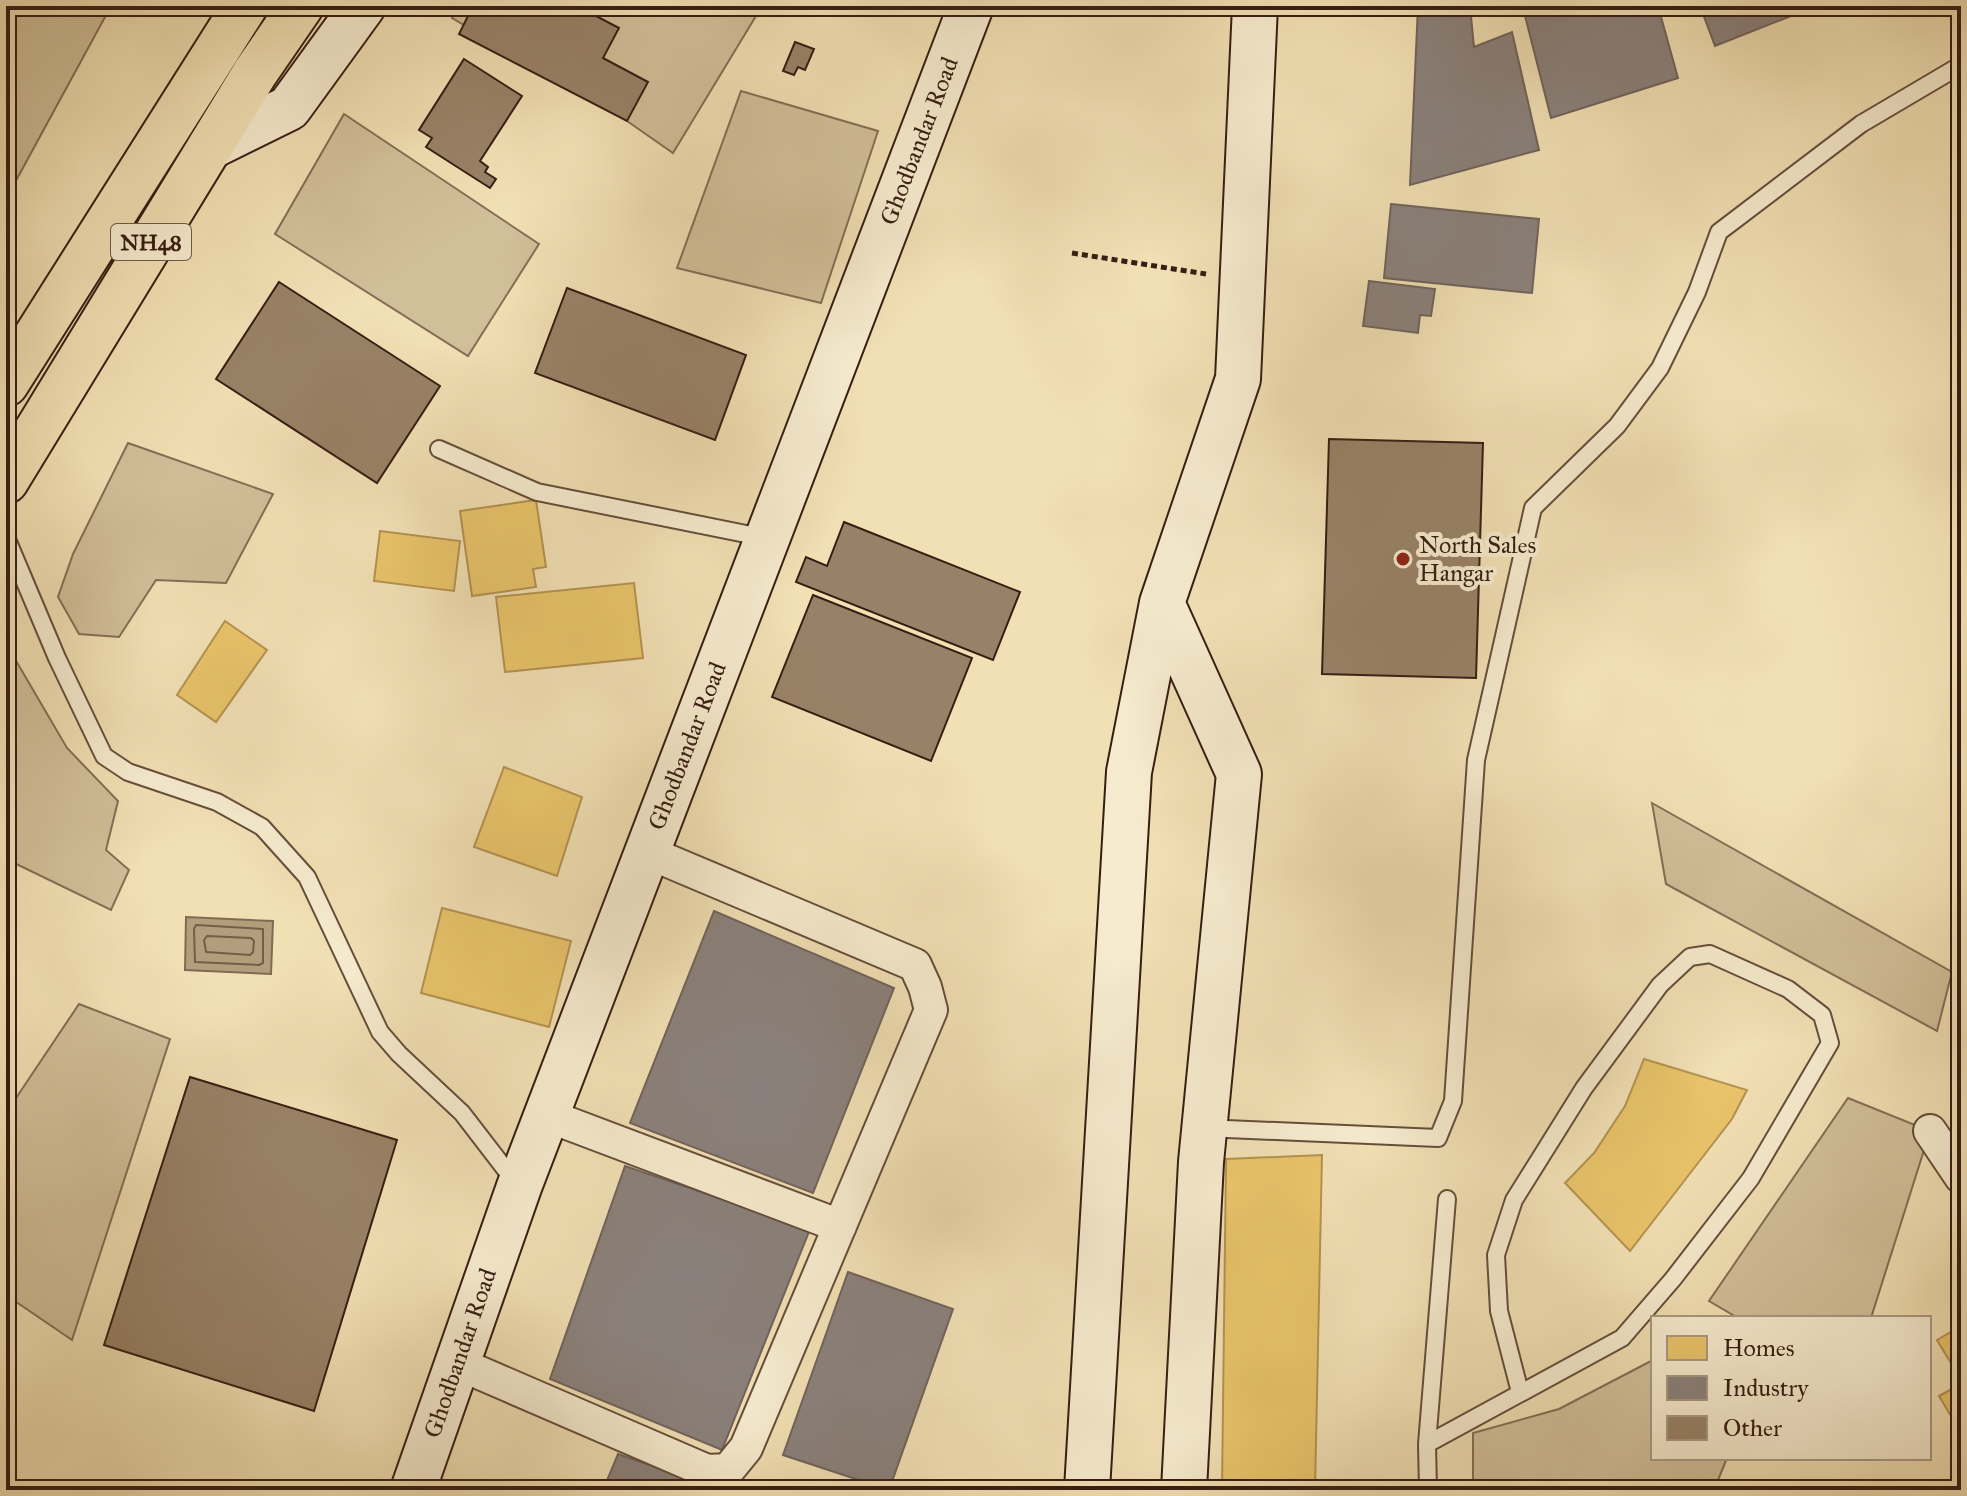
<svg xmlns="http://www.w3.org/2000/svg" width="1967" height="1496" viewBox="0 0 1967 1496" font-family="'IM FELL Great Primer',serif">
  <style>
    .green { fill: #d1bf99; stroke: #846e56; stroke-width: 2 }
    .water { fill: #b29e7d; stroke: #816a53; stroke-width: 2 }
    .homes { fill: #e9c46a; stroke: #b49250; stroke-width: 2 }
    .industry { fill: #8a817c; stroke: #71635c; stroke-width: 2 }
    .lines { fill: none; stroke-linecap: round; stroke-linejoin: round }
    .shore { stroke: #745e48; stroke-width: 2 }
    .building { fill: #988267; stroke: #371d13; stroke-width: 2 }
    .lane-casing { stroke: #664e3b; stroke-width: 20 }
    .street-casing { stroke: #664e3b; stroke-width: 36 }
    .secondary-casing { stroke: #371d13; stroke-width: 48 }
    .highway-casing { stroke: #371d13; stroke-width: 48 }
    .path { stroke: #371d13; stroke-width: 5; stroke-dasharray: 6 4; stroke-linecap: butt }
    .lane { stroke: #f6ebce; stroke-width: 16 }
    .street { stroke: #f6ebce; stroke-width: 32 }
    .secondary { stroke: #f6ebce; stroke-width: 44 }
    .highway { stroke: #f1e0b4; stroke-width: 44 }
    .poi-dot { fill: #8f2418; stroke: #f6ebce; stroke-width: 3 }
    .labels { text-anchor: middle; dominant-baseline: central; stroke-width: 8; stroke-linejoin: round; paint-order: stroke }
    .shield { fill: #f6ebce; stroke: #705b4b; stroke-width: 2 }
    .shield-label { font-size: 22px; font-weight: bold; fill: #371d13 }
    .street-label { font-size: 24px; fill: #371d13; stroke: #f6ebce }
    .poi-label { font-size: 24px; fill: #371d13; stroke: #f6ebce; text-anchor: start }
  </style>
  <rect width="100%" height="100%" fill="#f1e0b4"/>
  <filter id="stains"><feTurbulence type="fractalNoise" baseFrequency=".0025" numOctaves="4"/><feColorMatrix values="0 0 0 0 .2 0 0 0 0 .09 0 0 0 0 .02 0 0 0 .5 -.17"/></filter>
  <radialGradient id="worn" r=".72"><stop offset=".6" stop-color="#630" stop-opacity="0"/><stop offset="1" stop-color="#630" stop-opacity=".3"/></radialGradient>
  <path class="green" d="M6,6H111L6,199Z
    M462,6H762L673,153L627,121L452,18Z
    M741,91L878,131L821,303L677,268Z
    M344,114L539,244L468,356L275,234Z
    M128,443L273,494L226,583L156,580L119,637L79,634L58,597L73,554Z
    M15,659L67,748L118,801L106,850L129,870L111,910L6,859V675Z
    M1652,803L1952,972L1937,1031L1666,884Z
    M79,1004L170,1039L72,1340L6,1295V1113Z
    M1848,1098L1930,1131L1871,1318H1738L1709,1301Z
    M1653,1360V1458H1727L1714,1490H1473V1433L1559,1409Z"/>
  <path class="water" d="M186,917L273,921L271,974L185,970Z"/>
  <path class="homes" d="M536,500L546,567L533,569L536,587L472,596L460,511Z
    M380,531L460,541L454,591L374,581Z
    M634,583L643,658L505,672L496,597Z
    M225,621L267,650L216,722L177,695Z
    M504,767L582,797L557,876L474,847Z
    M442,908L571,941L549,1027L421,993Z
    M1644,1059L1747,1090L1732,1119L1630,1251L1565,1183L1594,1153L1625,1106Z
    M1322,1155L1315,1490H1222L1226,1159Z
    M1961,1326V1380L1937,1340Z
    M1961,1384V1433L1939,1396Z"/>
  <path class="industry" d="M1418,6H1470L1474,47L1512,32L1539,150L1410,185Z
    M1493,6H1658L1678,78L1551,118L1523,8L1495,14Z
    M1700,6H1816L1715,46Z
    M1391,204L1539,219L1532,293L1384,278Z
    M1369,281L1435,289L1431,316L1420,315L1418,333L1363,326Z
    M714,911L894,988L813,1193L630,1123Z
    M625,1166L810,1229L722,1450L550,1379Z
    M848,1272L953,1309L889,1490L783,1455Z
    M618,1454L721,1490H603Z"/>
  <g class="lines">
    <path class="shore" d="M196,925L263,929V963L259,965L195,962L194,929Z
      M207,936L251,938L254,941L253,952L250,955L206,952L204,940Z"/>
  </g>
  <path class="building" d="M473,6H577L619,28L603,58L648,82L627,121L459,34Z
    M795,42L814,49L805,70L798,67L794,75L783,71Z
    M464,59L522,96L480,161L488,167L485,172L496,179L490,188L426,147L432,138L419,130Z
    M279,282L440,386L377,483L216,379Z
    M567,288L746,355L715,440L535,373Z
    M1329,439L1483,443L1476,678L1322,674Z
    M844,522L1020,592L993,660L796,582L806,557L827,566Z
    M813,595L972,658L931,761L772,697Z
    M190,1077L397,1140L314,1411L104,1345Z"/>
  <g class="lines">
    <defs>
      <path id="lane" d="M439,449L537,492L766,538
        M6,537L57,658L104,756L128,772L217,802L262,827L307,877L380,1032L399,1054L462,1113L515,1182
        M1204,1128L1438,1138L1453,1101L1476,760L1533,508L1617,426L1660,368L1697,292L1719,232L1861,124L1961,65
        M1427,1444L1622,1338L1673,1279L1751,1178L1830,1043L1822,1015L1788,989L1710,954L1690,957L1660,985L1584,1088L1514,1200L1496,1255L1499,1311L1520,1392
        M1428,1490L1427,1444L1447,1199"/>
      <path id="street" d="M546,1115L840,1226
        M1930,1131L1961,1177
        M457,1363L707,1471L728,1470L746,1448L931,1010L925,987L915,965L647,852"/>
      <path id="secondary" d="M210,147L289,108L363,6
        M1162,603L1239,774L1201,1162L1184,1490
        M413,1490L519,1187L971,6
        M1087,1490L1129,772L1162,603L1238,379L1255,6"/>
      <path id="highway" d="M6,384L245,6
        M6,481L255,73L301,6"/>
    </defs>
    <use href="#lane" class="lane-casing"/>
    <use href="#street" class="street-casing"/>
    <use href="#secondary" class="secondary-casing"/>
    <use href="#highway" class="highway-casing"/>
    <path class="path" d="M1072,253L1206,274"/>
    <use href="#lane" class="lane"/>
    <use href="#street" class="street"/>
    <use href="#secondary" class="secondary"/>
    <use href="#highway" class="highway"/>
  </g>
  <circle class="poi-dot" cx="1403" cy="559" r="8"/>
  <g class="labels">
    <rect class="shield" x="111" y="224" width="80" height="36" rx="6"/>
    <g class="shield-label">
      <text x="151" y="242">NH48</text>
    </g>
    <g class="street-label">
      <text transform="translate(919 141) rotate(-69)">Ghodbandar Road</text>
      <text transform="translate(687 746) rotate(-69)">Ghodbandar Road</text>
      <text transform="translate(460 1353) rotate(-71)">Ghodbandar Road</text>
    </g>
    <g class="poi-label">
      <text x="1419" y="545">North Sales<tspan x="1419" dy="28">Hangar</tspan></text>
    </g>
  </g>
  <rect width="1967" height="1496" fill="none" stroke="#f1e0b4" stroke-width="32"/>
  <rect x="8" y="8" width="1951" height="1480" fill="none" stroke="#371d13" stroke-width="4"/>
  <rect x="16" y="16" width="1935" height="1464" fill="none" stroke="#371d13" stroke-width="2"/>
  <rect x="1651" y="1316" width="280" height="144" fill="#f6ebce" stroke="#aa9983" stroke-width="2"/>
  <rect x="1667" y="1336" width="40" height="24" fill="#e9c46a" stroke="#aa9983" stroke-width="2"/>
  <text x="1723" y="1356" font-size="24" fill="#371d13">Homes</text>
  <rect x="1667" y="1376" width="40" height="24" fill="#8a817c" stroke="#aa9983" stroke-width="2"/>
  <text x="1723" y="1396" font-size="24" fill="#371d13">Industry</text>
  <rect x="1667" y="1416" width="40" height="24" fill="#988267" stroke="#aa9983" stroke-width="2"/>
  <text x="1723" y="1436" font-size="24" fill="#371d13">Other</text>
  <rect width="100%" height="100%" filter="url(#stains)"/>
  <rect width="100%" height="100%" fill="url(#worn)"/>
</svg>
